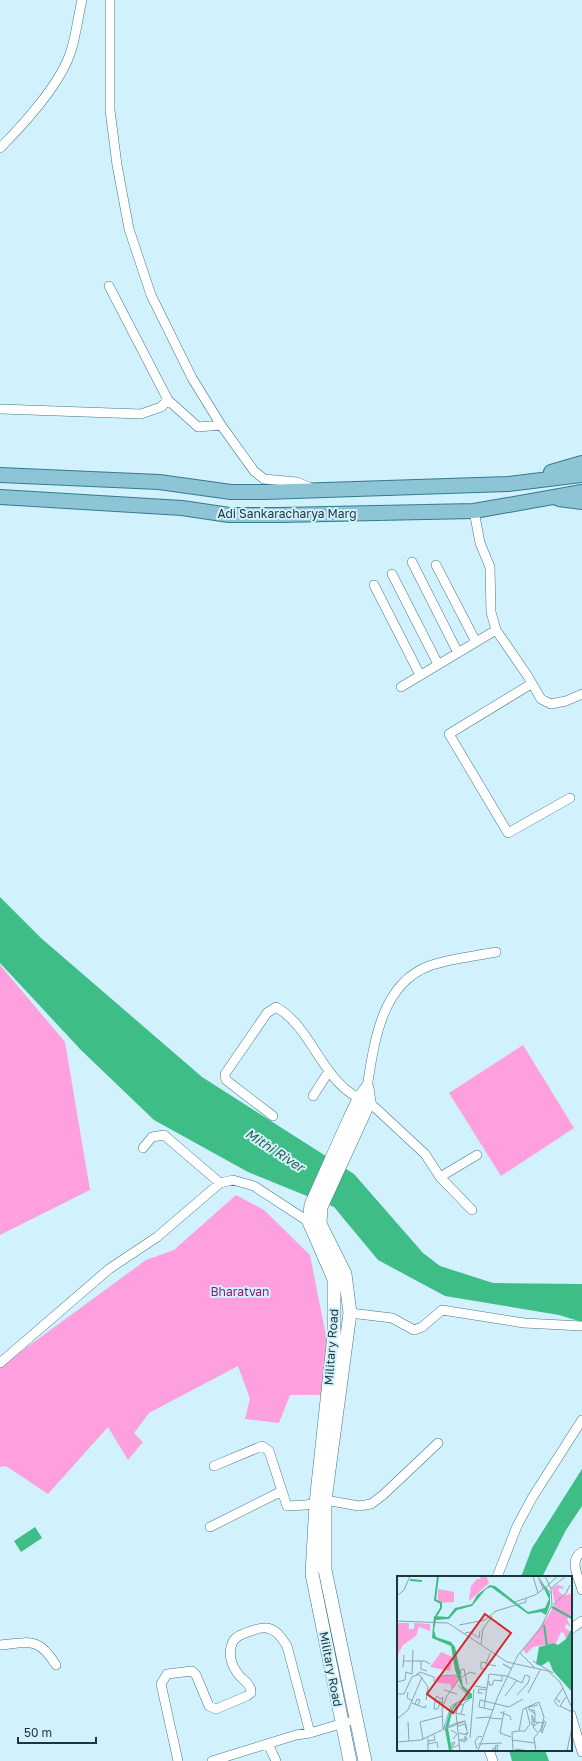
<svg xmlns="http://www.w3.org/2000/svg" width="582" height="1761" viewBox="0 0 582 1761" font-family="'Golos Text',sans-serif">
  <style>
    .green { fill: #fda0dd }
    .water { fill: #3ebd87 }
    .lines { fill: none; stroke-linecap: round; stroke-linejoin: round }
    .street-casing { stroke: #457889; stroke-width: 10 }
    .secondary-casing { stroke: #457889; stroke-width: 14 }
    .primary-casing { stroke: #357a8f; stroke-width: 16 }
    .street { stroke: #fff; stroke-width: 9 }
    .secondary { stroke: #fff; stroke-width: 13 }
    .primary { stroke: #8dc5d6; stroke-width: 14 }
    .labels { text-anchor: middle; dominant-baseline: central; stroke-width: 4; stroke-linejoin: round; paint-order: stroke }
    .street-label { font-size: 12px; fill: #1f353c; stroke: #d1f1fc }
    .park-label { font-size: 12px; fill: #8c1e70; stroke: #d1f1fc }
    .water-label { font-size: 13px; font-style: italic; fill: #2d5f47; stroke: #d1f1fc }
    .inset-river { fill: none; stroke: #3ebd87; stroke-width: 2 }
    .inset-road { fill: none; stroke: #8aa6af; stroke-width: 1 }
    .view { fill: #d62828; fill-opacity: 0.15; stroke: #d62828; stroke-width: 2 }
    .inset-edge { fill: none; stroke: #1f353c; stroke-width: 2 }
  </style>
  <rect width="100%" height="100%" fill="#d1f1fc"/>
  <path class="green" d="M0,965L65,1042L90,1190L0,1235Z
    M523,1045L574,1128L501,1176L449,1093Z
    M236,1195L264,1210L310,1255L327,1341L324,1395H290L279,1423L245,1419L250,1399L238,1366L149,1413L134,1433L143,1442L128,1460L108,1427L48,1494L6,1466L0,1467V1367L146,1260L174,1250Z"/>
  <path class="water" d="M0,897L41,938L202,1077L354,1174L423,1253L440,1266L493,1283L582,1284V1322L559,1315L445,1296L378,1260L334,1207L248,1172L154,1120L81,1050L0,963Z
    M582,1469V1506L566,1530L542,1577H521L532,1548Z
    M35,1527L42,1538L21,1552L14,1541Z
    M509,1750H545L549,1761H512Z"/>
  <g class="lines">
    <defs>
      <path id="street" d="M110,0V110L117,165L129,229L151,295L192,378L221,425L254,471L264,479L297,482L311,488
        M0,148C24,124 61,83 71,51C76,35 78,17 82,0
        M168,400L198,427L221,425
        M0,409L141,414L161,407L168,400L109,286
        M474,511L480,543L490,567L491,612L496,630L527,675L541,699L551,704L566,701L582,694
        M412,562L458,653
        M436,565L476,642
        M392,574L438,664
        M374,585L420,675
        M531,684L449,734L508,833L570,798
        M401,687L496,630
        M367,1088C374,1043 381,984 429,966C447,959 476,956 496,952
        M313,1096L329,1071
        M273,1116L226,1080L225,1074L267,1013L276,1007C315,1029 323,1089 369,1102L425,1154L440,1177L472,1210
        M143,1148L152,1137L164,1135L220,1183
        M440,1177L477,1155
        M350,1313L392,1318L414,1330L422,1327L442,1310L524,1323L582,1326
        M0,1363L109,1269L157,1237L220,1183L233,1180L254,1186L309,1222L314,1223
        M214,1466L262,1446L269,1451L282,1491
        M210,1527L282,1491L287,1506L306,1505L325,1500L359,1506L371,1504L383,1495L438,1443
        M582,1552C568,1560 579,1578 582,1590
        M497,1577L517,1526L532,1498L582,1420
        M571,1629L582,1621
        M0,1645C30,1642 39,1637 56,1665
        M571,1715L582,1752
        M268,1744L276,1761
        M489,1750L493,1761
        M178,1761L161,1684L167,1674L192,1671L196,1675L209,1706L216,1709L247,1696L251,1693C252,1683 240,1679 236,1671C228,1659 227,1639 243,1634C250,1631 259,1627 267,1628C277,1630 281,1637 287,1646L310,1733
        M212,1761L296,1735L310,1733L347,1722"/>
      <path id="secondary" d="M350,1761L312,1574L316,1503L334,1335V1279L309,1222L311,1205L349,1120L359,1099L367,1088
        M365,1761L325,1570V1500L350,1313L345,1274L320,1224L321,1207L369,1102L367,1088"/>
      <path id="primary" d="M551,472L582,463
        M0,475L159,482L231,492H264L508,484L582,475
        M0,497L182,508L229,515H280L474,511L582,492
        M559,499L582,502"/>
    </defs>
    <use href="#street" class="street-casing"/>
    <use href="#secondary" class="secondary-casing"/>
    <use href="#primary" class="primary-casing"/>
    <use href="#street" class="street"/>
    <use href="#secondary" class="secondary"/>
    <use href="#primary" class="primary"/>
  </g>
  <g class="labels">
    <g class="street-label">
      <text x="287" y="513">Adi Sankaracharya Marg</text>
      <text transform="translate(331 1347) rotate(-86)">Military Road</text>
      <text transform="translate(331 1669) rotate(79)">Military Road</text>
    </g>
    <g class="park-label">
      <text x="240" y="1291">Bharatvan</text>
    </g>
    <g class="water-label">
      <text transform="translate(275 1150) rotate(33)">Mithi River</text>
    </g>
  </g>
  <g transform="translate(397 1576)">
    <rect width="175" height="175" fill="#d1f1fc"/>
    <path d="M82,0H89L92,7L72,25L74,10L80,3H84ZM162,8V10H165L167,13L162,12L161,15L166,19L175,18V38L170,43L174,51L169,48L168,52L174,56L169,63L167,57L164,56L159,67L136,71L129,78L126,73L150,42L158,28L155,12ZM41,13L57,16V26L41,27ZM0,47H12V53H17V47L33,48V55L22,51L19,60L6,69L0,80ZM44,76L56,81L53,95L33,91ZM41,100H59L61,105L57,112H54L53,108L41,107L38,103Z" fill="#fda0dd"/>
    <path d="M141,0L153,18V28L149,39L144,36L131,38L94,11L89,13L75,30L60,34L52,43L39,44L37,54L39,61L54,66L58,71L66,110L75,118V122L61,127L56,133L51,152L55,175H52L48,153L53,135L58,128L70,122L71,118L65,112L58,94L54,70L35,62L37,40L51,41L58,32L75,28L80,19L93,9L98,10L131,36L148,32L152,23ZM175,52V116L156,95L152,85L144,90L139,88L142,71L157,67L161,69L169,63Z" fill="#3ebd87"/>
    <path class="inset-river" d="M13,4L25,5M155,31L175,42M39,40L44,32V27L38,24L41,0M147,49L150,70"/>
    <path class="inset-road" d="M136,0L141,17M141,0L146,13M152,8L161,0M152,8L149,12L154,17M154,12L169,0M0,20L7,14L13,0M118,26L138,19L149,11M156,29L169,17L173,9M0,45L51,47L110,86L151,95L163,106L175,132M62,49L88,44L99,35L129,26V22M68,57L73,56L82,62L83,55M84,68L86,53L95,40M93,77L89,88L99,90M123,77L138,92M6,85H28L33,88M24,85V93L30,95M136,85L156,97M6,91L7,79M113,92L106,88L115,93M87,93H84V86L90,87M64,98L63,94L67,93L70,108M92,98L110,100L125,107L128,99M19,99L23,96L37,101V106M42,100L59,99L62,104M92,105V109H95L97,104L105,105V99M0,106L8,104L9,96L15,98L16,74M78,110L90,112M47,114L60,118M11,116L10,122L16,125M86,117H81L82,113L90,114M131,117L143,94M0,118H7L15,101L22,98L31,111L29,124M120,119L131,107L133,101L129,99M108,120L120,104M169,121L163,130L175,136M159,122L166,112M38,124L40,120L43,123L46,121L45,127M43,126L41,133H37L38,124L44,126L47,128M15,127L28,132L29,129M18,128L20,123L23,124L21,129M61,131L59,137L68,139M162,131L157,125L159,122L162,126L163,124M87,132L92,98M96,134L82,131L83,124L112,131L126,123M135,134H132V131L141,129M107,135L103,157L114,161M103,136L113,140L114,144M64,138L67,127L72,124M138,138L137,134L134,135L138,138V146L146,147M79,142L93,141M93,142L106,143M0,143L11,134L25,101M137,144L135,139V144H138M135,145H137V150L135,149ZM147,145L149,146L145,157L144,155ZM11,146L12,165M61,150L68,148L70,155L68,145M46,152L45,132L50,120L62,103L73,96L79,98M47,152L54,130L71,120L61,109M45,153L60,147L68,145L46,154M54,154L60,158L56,163M122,155H128L133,148L129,132M140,156L136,151L141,147M62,157L70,159L71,156L68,158M31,162V175M73,162L77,113M26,163L23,146L46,140M62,164L68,166V160L70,162V164L68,163L62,164M115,164L138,167M31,165L38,164L37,159M0,166L24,164L45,154M31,168L40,166L41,172M81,168L105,167M56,170L58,166L55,167V172L62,169M80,173L78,165L82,160L85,161M118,173L132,175M63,175L59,137L57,136L59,131L66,128M81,175L101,120L121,79L143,53L155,29L154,13L148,0M96,175V172L99,174L98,170L101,169L100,175M116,175L115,156L122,155L126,133L142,126L147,141L144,153L137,162L139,175M170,175L175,151"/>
    <path class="view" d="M88,38L114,57L56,137L30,118Z"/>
    <rect width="175" height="175" class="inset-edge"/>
  </g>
  <path d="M18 1737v6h78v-6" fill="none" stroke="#1f353c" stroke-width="2"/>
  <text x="24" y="1737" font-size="12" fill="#1f353c" stroke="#d1f1fc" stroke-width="3" paint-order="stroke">50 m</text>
</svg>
